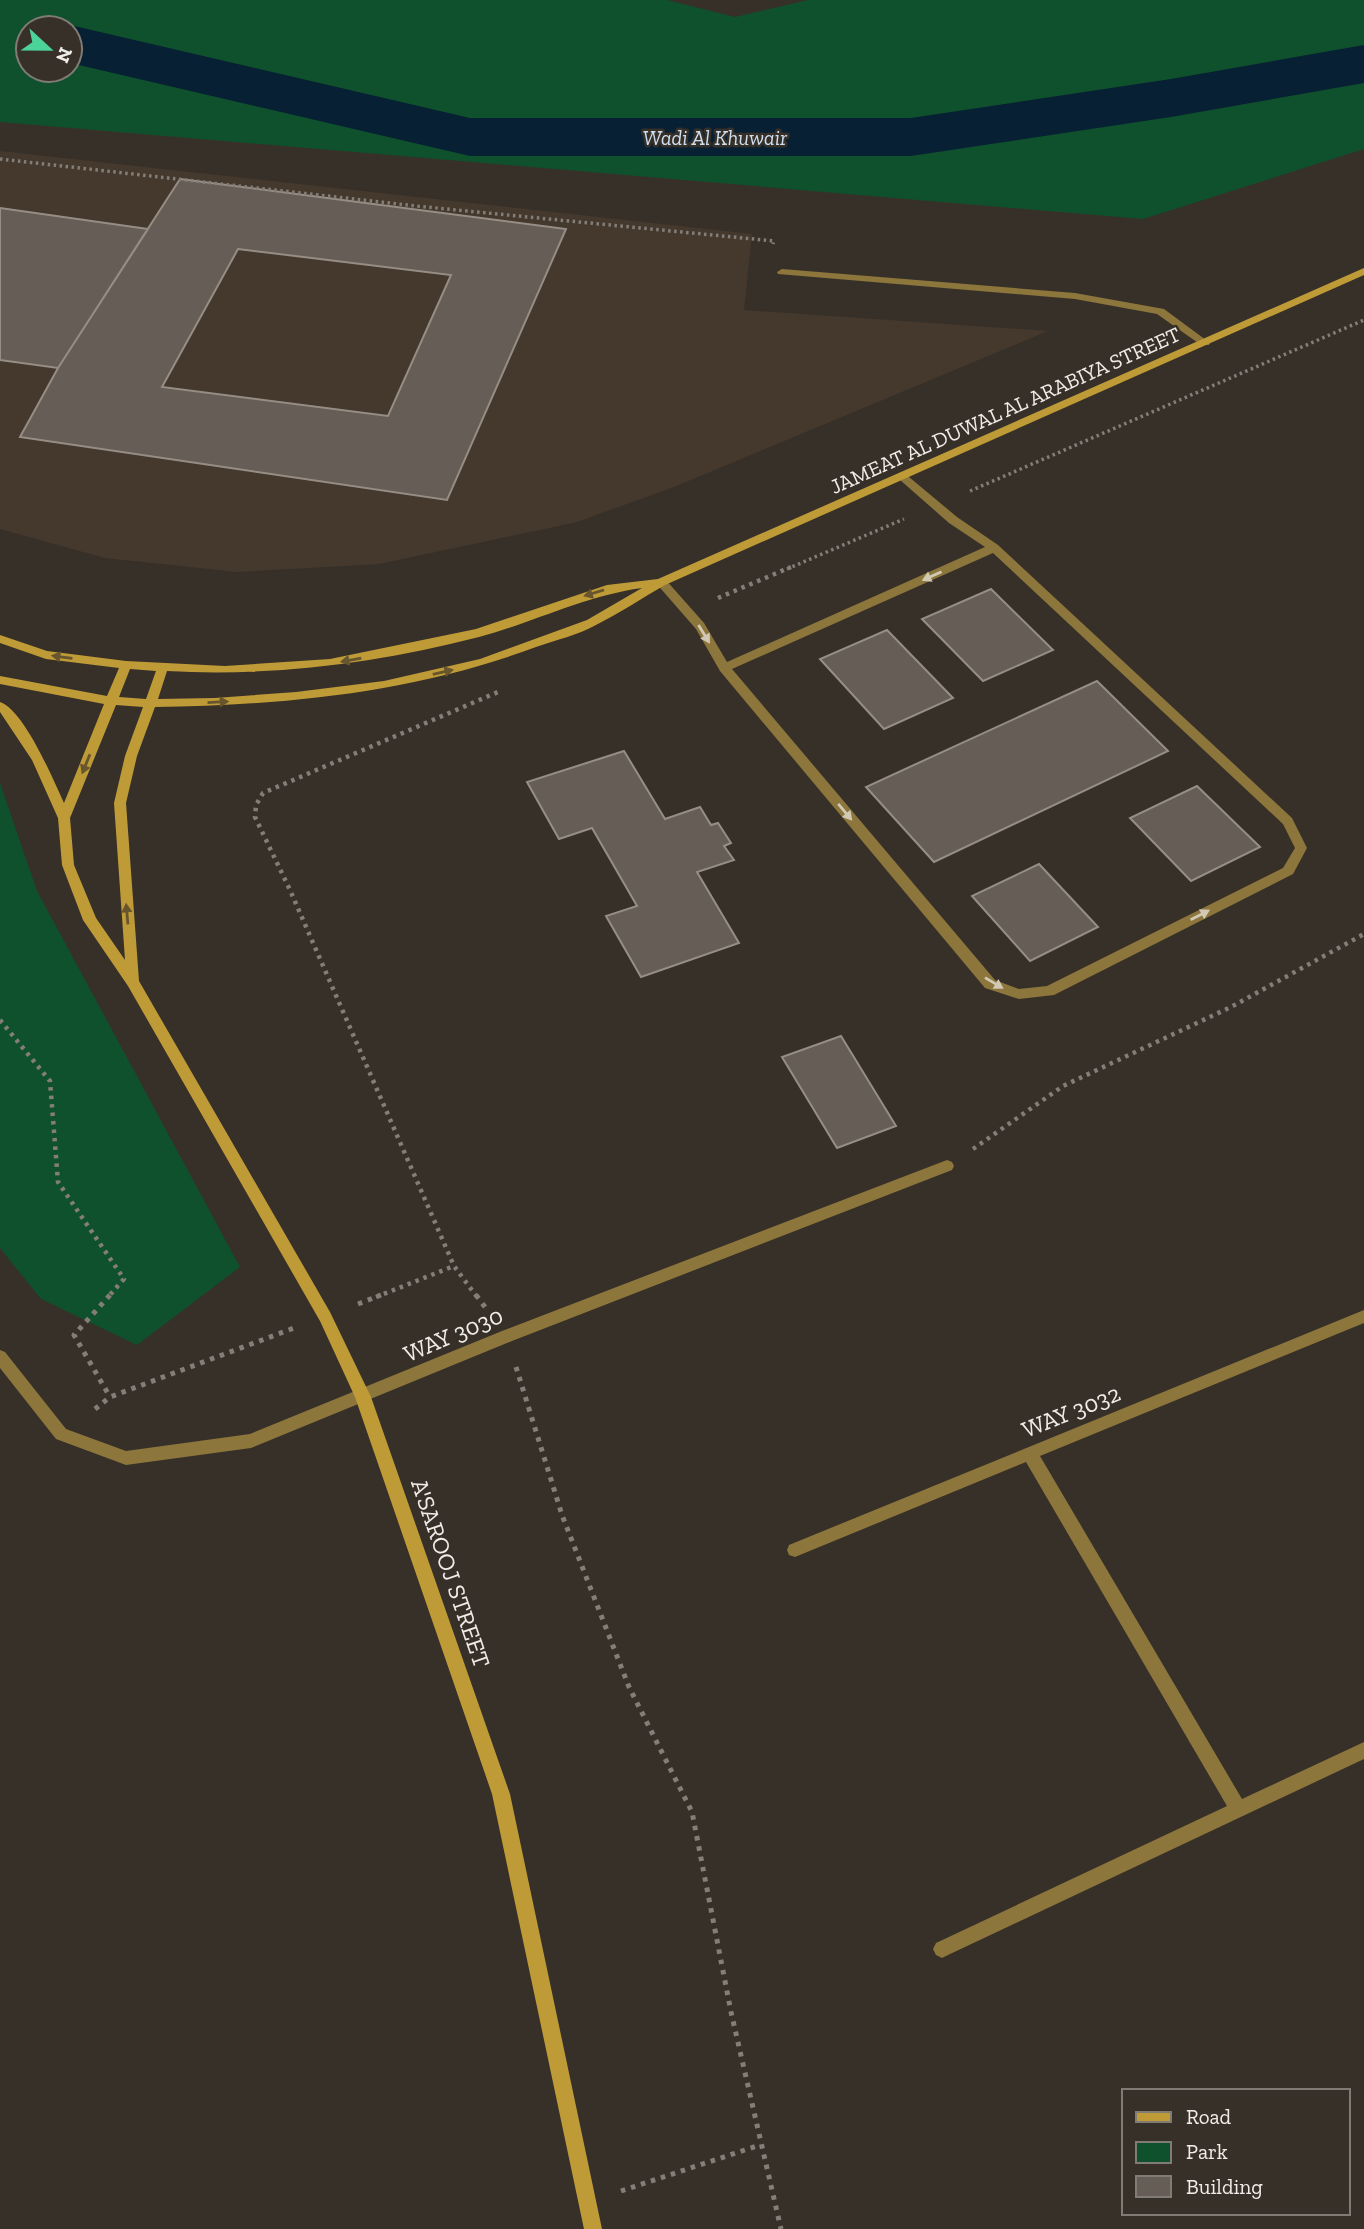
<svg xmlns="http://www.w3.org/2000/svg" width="1364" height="2229" viewBox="0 0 1364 2229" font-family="'Zilla Slab',serif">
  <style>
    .built { fill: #45392d }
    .green { fill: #0f512c; fill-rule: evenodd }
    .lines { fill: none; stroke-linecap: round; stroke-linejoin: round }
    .river { fill: #072034; fill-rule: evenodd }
    .building { fill: #655d56; stroke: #968e85; stroke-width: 2; fill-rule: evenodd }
    .path-far2 { stroke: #847e78; stroke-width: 3.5; stroke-dasharray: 2.5 3.5; stroke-linecap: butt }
    .path-far1 { stroke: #847e78; stroke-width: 4.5; stroke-dasharray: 3.5 5; stroke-linecap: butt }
    .path { stroke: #847e78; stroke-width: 5; stroke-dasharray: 4.5 6; stroke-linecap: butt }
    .lane { fill: #8c763c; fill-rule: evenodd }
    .street { fill: #8c763c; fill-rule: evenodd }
    .secondary { fill: #bf9b37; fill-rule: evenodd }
    .oneway { fill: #d2c9b4 }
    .oneway2 { fill: #67552e }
    .labels { text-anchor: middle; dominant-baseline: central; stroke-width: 5; stroke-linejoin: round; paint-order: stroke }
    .far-water-label { font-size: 21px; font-style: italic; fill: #cddff0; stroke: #373029 }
    .far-street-label { font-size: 21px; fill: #f0ece7; stroke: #373029 }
    .street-label { font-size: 24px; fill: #f0ece7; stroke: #373029 }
  </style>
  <rect width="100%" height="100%" fill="#373029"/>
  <path class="built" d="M0,151L752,234L744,310L1048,331L674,487L577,522L379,564L237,572L105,558L0,529Z"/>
  <path class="green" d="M0,0H667L735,17L808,0H1364V149L1143,219L0,122ZM28,28H70V70H28Z
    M0,783L37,891L240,1267L137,1345L41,1299L0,1248Z"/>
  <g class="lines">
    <path class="river" d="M70,25L470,118H911L1171,79L1364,45V83L1171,117L911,156H470L70,63V28H59Z"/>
  </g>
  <path class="building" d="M180,179L566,229L447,500L20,437L58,368ZM238,249L451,275L388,416L162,387Z
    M0,208L148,229L58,368L0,360Z
    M991,589L1053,650L983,681L922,619Z
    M887,630L953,698L884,729L820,659Z
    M1097,681L1168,751L934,862L866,787Z
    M624,751L665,819L700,807L711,825L718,823L731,843L724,846L734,860L697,872L739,943L641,977L606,916L637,906L592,828L559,839L527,782Z
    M1197,786L1260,847L1191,881L1130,818Z
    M1039,864L1098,927L1030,961L972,896Z
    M841,1036L896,1126L837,1148L782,1057Z"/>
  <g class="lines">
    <path class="path-far2" d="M0,159L416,206L774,241L773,244
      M970,491L1364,320
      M787,569L904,519"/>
    <path class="path-far1" d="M718,598L791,567
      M0,1020L50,1081L58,1182L124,1279L108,1297
      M973,1149L1063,1086L1231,1007L1364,934
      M376,1297L454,1266
      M477,1297L454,1266L290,890L255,817L256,805L263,793L498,692"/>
    <path class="path" d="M110,1295L74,1335L110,1397
      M476,1295L485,1307
      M358,1304L381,1295
      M516,1367L562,1515L629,1687L692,1812L731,2012L781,2229
      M95,1409L110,1397L294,1328
      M621,2191L760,2145"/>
    <path class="lane" d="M782,269L1075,293L1164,309L1210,343L1209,345H1201L1157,314L1075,299L778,274L777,272Z
      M903,472L957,517L998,545L1292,818L1307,848L1293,874L1054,995L1019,999L985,988L720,671L696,629L655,582L661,578L665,579L704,623L727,662L985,547L949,523L899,479V473ZM993,553L1283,824L1295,848L1283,868L1047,986L1019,989L995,980L732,669Z"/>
    <path class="street" d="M947,1160L952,1162L954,1166L952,1170L512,1341L251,1448L126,1465L56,1439L0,1368V1350L5,1352L66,1429L126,1451L250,1434L502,1331Z
      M1364,1310V1323L1040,1456L1242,1799L1364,1742V1759L948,1955L942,1958L936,1955L933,1949L936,1943L1227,1806L1026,1462L795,1557L789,1555L787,1550L789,1545Z"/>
    <path class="secondary" d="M1364,268V275L665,585C642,598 620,613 596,625C578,635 556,640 536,647C413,693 286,705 155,707L137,756L126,803L139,981L330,1312L371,1397L510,1794L602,2229H584L492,1794L355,1397L320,1321L128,986L83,920L62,865L58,818L32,760L0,712V702C24,710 53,779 64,803L104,704L0,684V676L107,696L119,668L46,659L0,643V635L47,651L126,661L225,666L330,659L476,629L607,585L658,579ZM642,588L587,620L480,659L384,681L296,692L215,698L158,699L167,671C273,677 377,663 479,637C535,622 584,596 642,588ZM130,669L156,671L146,699L119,697ZM116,705L143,707L125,756L114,803L125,960L96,918L74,865L70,818Z"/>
  </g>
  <defs><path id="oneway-solid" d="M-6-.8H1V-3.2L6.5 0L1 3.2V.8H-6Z" transform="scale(1.75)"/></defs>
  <g class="oneway">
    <use href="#oneway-solid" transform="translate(932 576) rotate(156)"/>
    <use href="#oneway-solid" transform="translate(704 634) rotate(58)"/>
    <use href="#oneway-solid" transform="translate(845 812) rotate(50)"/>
    <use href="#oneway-solid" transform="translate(1200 915) rotate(-27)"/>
    <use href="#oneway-solid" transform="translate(994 983) rotate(31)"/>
  </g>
  <g class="oneway2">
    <use href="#oneway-solid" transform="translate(594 593) rotate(163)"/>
    <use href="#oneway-solid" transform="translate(62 657) rotate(-173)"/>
    <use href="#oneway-solid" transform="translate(351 660) rotate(170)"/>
    <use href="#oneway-solid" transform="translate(443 672) rotate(-13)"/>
    <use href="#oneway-solid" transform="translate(218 702) rotate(-3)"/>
    <use href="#oneway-solid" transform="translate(86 764) rotate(112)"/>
    <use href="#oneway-solid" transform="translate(127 914) rotate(-95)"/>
  </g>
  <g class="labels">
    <g class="far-water-label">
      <text x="715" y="137">Wadi Al Khuwair</text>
    </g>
    <g class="far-street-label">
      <text transform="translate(1005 410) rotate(-24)">JAMEAT AL DUWAL AL ARABIYA STREET</text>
    </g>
    <g class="street-label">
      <text transform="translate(453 1334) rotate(-23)">WAY 3030</text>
      <text transform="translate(1071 1411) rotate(-22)">WAY 3032</text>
      <text transform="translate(451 1573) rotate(71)">A'SAROOJ STREET</text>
    </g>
  </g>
  <rect x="1122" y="2089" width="228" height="126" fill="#373029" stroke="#817b75" stroke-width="2"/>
  <rect x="1136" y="2112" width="35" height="10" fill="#bf9b37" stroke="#817b75" stroke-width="2"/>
  <text x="1186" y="2124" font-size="21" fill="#f0ece7">Road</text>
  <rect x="1136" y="2142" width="35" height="21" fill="#0f512c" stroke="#817b75" stroke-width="2"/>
  <text x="1186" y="2159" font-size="21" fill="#f0ece7">Park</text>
  <rect x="1136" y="2176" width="35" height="21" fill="#655d56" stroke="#817b75" stroke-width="2"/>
  <text x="1186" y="2194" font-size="21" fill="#f0ece7">Building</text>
  <g transform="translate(49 49) rotate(112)"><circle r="33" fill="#373029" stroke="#817b75" stroke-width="2"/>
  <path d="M0-5L12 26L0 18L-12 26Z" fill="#4cd39a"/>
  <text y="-10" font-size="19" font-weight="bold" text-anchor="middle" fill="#f0ece7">N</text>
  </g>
</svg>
